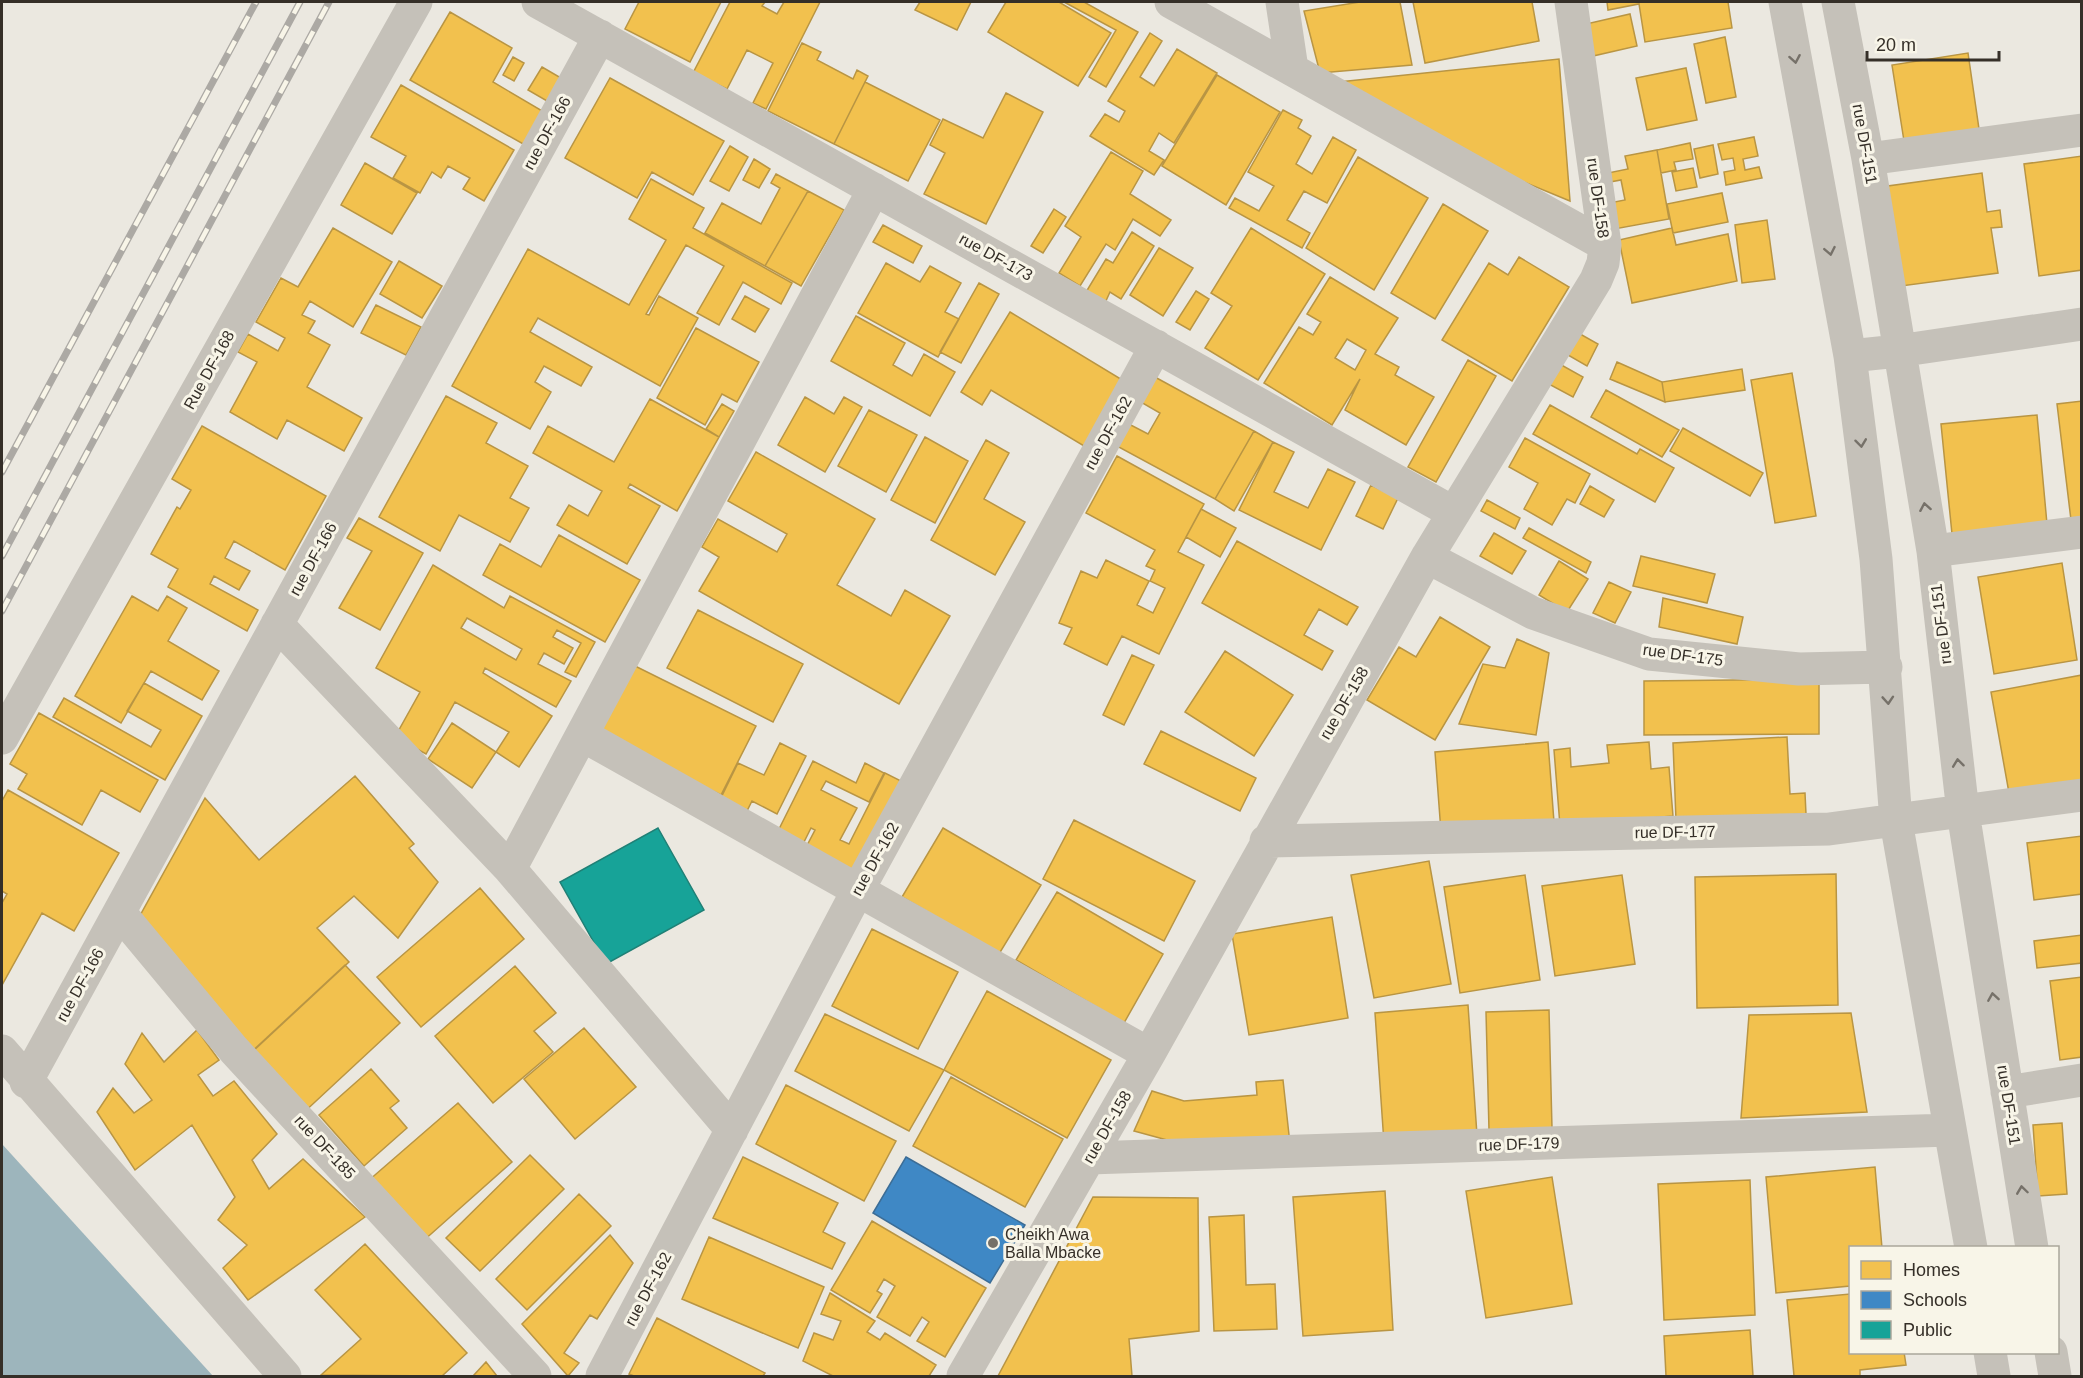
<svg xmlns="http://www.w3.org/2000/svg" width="2083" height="1378" viewBox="0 0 2083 1378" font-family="Helvetica,sans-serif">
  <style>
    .water { fill: #9db5bc }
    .homes { fill: #f2c14e; stroke: #b99543; stroke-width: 1.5; fill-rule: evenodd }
    .schools { fill: #3f88c5; stroke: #3c6d96; stroke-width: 1.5 }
    .public { fill: #17a398; stroke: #208076; stroke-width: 1.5 }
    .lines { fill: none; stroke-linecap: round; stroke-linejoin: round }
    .street { stroke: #c5c1b9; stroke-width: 33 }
    .rail-casing { stroke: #aca9a4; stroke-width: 7 }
    .rail { stroke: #f8f5e8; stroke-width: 4.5; stroke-dasharray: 14; stroke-linecap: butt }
    .oneway { stroke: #767169 }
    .poi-dot { fill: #757068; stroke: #f8f5e8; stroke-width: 2 }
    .labels { text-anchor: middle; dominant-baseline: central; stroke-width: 6; stroke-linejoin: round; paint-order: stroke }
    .street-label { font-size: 16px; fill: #352f28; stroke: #f8f5e8 }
    .poi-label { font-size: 16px; fill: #352f28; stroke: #f8f5e8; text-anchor: start }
  </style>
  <rect width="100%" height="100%" fill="#ebe8e0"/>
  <path class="water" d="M2,1144L213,1376H2Z"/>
  <path class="homes" d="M639,2H721L690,62L625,29Z
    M730,2H765L762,6L777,14L784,2H820L766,109L753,103L773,63L747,50L727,89L693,73Z
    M920,2H971L957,30L915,10Z
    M1006,2H1059L1111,33L1078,86L988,32Z
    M1064,2H1084L1138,32L1106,87L1089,77L1116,30Z
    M1360,2H1400L1412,65L1320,73L1304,11Z
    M1413,2H1532L1539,41L1425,63Z
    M1607,2H1728L1732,28L1645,42L1639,4L1608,10Z
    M450,12L512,48L493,82L544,112L525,145L410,80Z
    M1630,14L1637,46L1593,56L1586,24Z
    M1150,33L1162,41L1140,77L1154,86L1177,49L1217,73L1174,143L1159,133L1149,151L1164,160L1154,175L1090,136L1105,114L1119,122L1125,111L1108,101Z
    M1725,37L1736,97L1706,103L1694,44Z
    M802,43L821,52L817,60L853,79L857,70L868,76L834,144L768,111Z
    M1968,53L1979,129L1904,141L1892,65Z
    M513,57L524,63L514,81L503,75Z
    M1559,59L1570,201L1454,153L1338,82Z
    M542,67L561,78L547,101L528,90Z
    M1686,68L1697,120L1647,130L1636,78Z
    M1217,75L1280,112L1226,205L1162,166Z
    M610,78L724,141L693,195L652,172L637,198L565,158Z
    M865,82L940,120L908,181L834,144Z
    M401,85L514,150L484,201L463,189L470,178L448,166L441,178L432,172L420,193L393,178L406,156L371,137Z
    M1006,93L1043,112L986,224L924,194L945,153L930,145L943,119L983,138Z
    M1283,110L1302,120L1298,128L1311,136L1296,164L1312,174L1333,137L1356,150L1327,203L1304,191L1287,220L1310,233L1302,248L1229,208L1235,198L1259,211L1274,186L1248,172Z
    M1754,137L1758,156L1743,159L1745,170L1759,167L1762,178L1726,185L1724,172L1735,170L1733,158L1722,160L1718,144Z
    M1690,143L1693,159L1674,162L1676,170L1661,173L1657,150Z
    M1713,145L1718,174L1700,178L1694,149Z
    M730,146L748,157L729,191L710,181Z
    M1657,150L1669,219L1609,230L1604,204L1625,200L1621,180L1600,184L1598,175L1628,169L1625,156Z
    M1111,152L1143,171L1130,194L1171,220L1160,236L1133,219L1115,250L1106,244L1080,286L1059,273L1081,237L1065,226Z
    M2082,156V270L2039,276L2024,164Z
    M1358,157L1428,198L1374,290L1306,248Z
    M754,159L770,169L759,188L743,180Z
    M365,163L417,193L392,234L341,205Z
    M1693,168L1697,187L1676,191L1672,172Z
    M1982,173L1987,212L2000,210L2002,227L1991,228L1998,273L1901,286L1888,186Z
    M776,174L808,191L765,266L705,233L722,203L761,224L780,188L771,183Z
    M651,179L704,208L693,228L792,283L781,304L743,282L719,325L697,313L724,266L686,245L646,314L649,315L659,296L698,318L660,386L538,318L530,332L592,367L581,386L544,366L535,382L551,392L530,429L452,386L528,249L629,305L666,240L629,219Z
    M808,191L844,210L801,286L765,266Z
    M1722,193L1728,222L1673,233L1667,204Z
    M1443,204L1488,231L1435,319L1391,293Z
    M1054,209L1066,217L1043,253L1031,246Z
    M1767,220L1775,279L1742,283L1735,225Z
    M883,225L922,246L913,263L873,242Z
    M333,228L392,262L353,327L310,301L302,315L315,321L308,333L330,345L307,387L362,418L344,451L287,420L277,439L230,412L257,362L238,352L248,334L278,351L285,338L256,322L281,278L298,287Z
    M1251,228L1325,274L1258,380L1205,348L1232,306L1211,293Z
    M1672,228L1676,245L1728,234L1737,281L1632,303L1619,240Z
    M1132,232L1154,246L1121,299L1110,292L1105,303L1086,292L1106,259L1113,263Z
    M1159,248L1193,268L1163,316L1130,295Z
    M1519,257L1569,287L1512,381L1442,340L1489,263L1508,275Z
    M399,261L442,286L422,318L380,294Z
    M886,263L920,282L930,266L961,283L945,312L959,319L938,357L858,313Z
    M1330,277L1398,318L1375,354L1399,367L1395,375L1434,397L1406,445L1345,410L1360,379L1332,425L1264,383L1299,327L1313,335L1321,322L1307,314ZM1347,339L1366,350L1355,370L1335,358Z
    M979,283L999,294L961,363L940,352Z
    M1196,291L1209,299L1190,330L1176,322Z
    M745,296L769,309L755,332L732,319Z
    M376,305L421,327L406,355L361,333Z
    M1010,312L1124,381L1084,446L991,390L982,405L961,392Z
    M856,316L905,343L893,365L912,376L924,354L955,372L930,416L831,361Z
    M696,328L759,362L737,402L722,394L705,425L657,398Z
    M1573,330L1598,344L1587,366L1561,351Z
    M1468,360L1496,376L1436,482L1408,467Z
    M1556,362L1583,377L1573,397L1545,382Z
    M1617,362L1662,382L1665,402L1610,379Z
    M1742,369L1745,390L1665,402L1662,382Z
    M1792,373L1816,516L1775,523L1751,380Z
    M1153,376L1254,431L1215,499L1115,445L1127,423L1148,434L1160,413L1139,401Z
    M1606,390L1679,430L1662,457L1591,417Z
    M446,396L497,423L486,443L528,466L510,498L529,508L510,542L459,515L440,551L379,517Z
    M805,397L834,414L844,397L862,407L825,472L778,445Z
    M650,399L719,437L677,511L630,484L628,488L660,506L627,564L557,525L569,505L588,516L602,491L533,453L548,426L614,462Z
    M2082,401V519L2071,520L2057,404Z
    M722,404L734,411L719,437L706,429Z
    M1550,405L1637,454L1640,449L1674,468L1655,502L1533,434Z
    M869,410L917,435L886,492L838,466Z
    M2037,415L2047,524L1952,534L1941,424Z
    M202,426L326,496L285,570L234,541L225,558L250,571L239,590L214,576L210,584L258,610L247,631L168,587L178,569L151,554L177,507L180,509L191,490L172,479Z
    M1683,428L1763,473L1750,496L1670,451Z
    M1254,431L1273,442L1234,511L1215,499Z
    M925,437L968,461L935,523L891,500Z
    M1525,438L1590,474L1575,503L1567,499L1552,525L1524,509L1538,483L1509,467Z
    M986,440L1009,453L984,499L1025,522L995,575L931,540Z
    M1273,442L1294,452L1274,492L1308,508L1328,469L1355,482L1321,550L1239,510Z
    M756,452L875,519L837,585L891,616L905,590L950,616L899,704L699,591L719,557L702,547L718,519L777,552L787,534L728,501Z
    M1117,456L1204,504L1178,552L1204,565L1159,654L1122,636L1107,665L1064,644L1072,628L1059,623L1081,571L1097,578L1106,560L1149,581L1137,605L1153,613L1165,588L1150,581L1155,570L1146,566L1155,550L1086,513Z
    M1371,485L1398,498L1383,529L1356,516Z
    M1590,486L1614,500L1604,517L1580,504Z
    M1487,500L1520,518L1515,529L1481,511Z
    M1201,509L1236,528L1220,557L1186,537Z
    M359,518L423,553L380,630L339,608L372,551L347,538Z
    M1529,528L1591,562L1586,573L1523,538Z
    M1494,533L1526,551L1512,574L1480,556Z
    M559,535L640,580L605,642L483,575L500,544L541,567Z
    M1237,541L1358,607L1347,625L1319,609L1304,635L1333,651L1322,670L1202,603Z
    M1641,556L1715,574L1707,603L1633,586Z
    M1559,561L1588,579L1567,612L1539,595Z
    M2062,563L2077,660L1994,674L1978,577Z
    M433,565L504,608L510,596L595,642L576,677L565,672L581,643L557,630L553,637L573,648L564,664L544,653L538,664L571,681L556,707L485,668L483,673L552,716L519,767L496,752L509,732L455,702L426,754L395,737L420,692L376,668ZM467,618L522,649L516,660L461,628Z
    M1609,582L1631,592L1615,623L1593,613Z
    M132,596L158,611L167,596L187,608L168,641L219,671L202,700L151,671L121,723L75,696Z
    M1663,598L1743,617L1737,644L1659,627Z
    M698,610L803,664L773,722L667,668Z
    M1440,617L1490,647L1435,740L1367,700L1399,647L1416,657Z
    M1517,639L1549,653L1536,735L1459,724L1483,664L1505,668Z
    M1225,651L1293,695L1254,756L1185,712Z
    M1132,655L1154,665L1124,725L1103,715Z
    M633,665L756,726L721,795L598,735Z
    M2082,675V780L2009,793L1991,692Z
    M1819,679V734L1644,735V681Z
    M144,683L202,716L165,780L53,717L64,698L151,747L161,730L127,711Z
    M39,713L158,780L140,812L101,790L82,825L18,789L27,774L10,764Z
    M452,723L496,752L472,788L428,759Z
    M1161,731L1256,778L1240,811L1144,764Z
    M1787,737L1790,794L1805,793L1806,814L1676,820L1673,743Z
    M1548,742L1554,822L1441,832L1435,752Z
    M1649,742L1651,769L1669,767L1673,816L1560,826L1554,750L1570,748L1571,767L1609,763L1607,745Z
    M780,743L806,756L777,814L752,801L744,817L777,833L813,761L856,783L865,763L884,773L869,802L826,781L821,790L857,808L840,840L849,844L885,773L903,782L853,881L802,855L815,830L811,828L798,854L717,806L738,763L764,775Z
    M355,776L414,844L409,848L438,882L398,938L354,896L317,928L349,962L251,1053L137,921L205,798L259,860Z
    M8,790L119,853L74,931L42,913L2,985V903L7,894L2,891V801Z
    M1074,820L1195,881L1164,941L1043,879Z
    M943,828L1041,885L999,954L902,897Z
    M2082,836V894L2034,900L2027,843Z
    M1429,861L1451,984L1374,998L1351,875Z
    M1836,874L1838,1005L1697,1008L1695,877Z
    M1525,875L1540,980L1460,993L1444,887Z
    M1622,875L1635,964L1555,976L1542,886Z
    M480,888L524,939L421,1027L377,977Z
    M1057,892L1163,954L1124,1023L1016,960Z
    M1332,917L1348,1018L1249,1035L1232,934Z
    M872,929L958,972L918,1049L832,1006Z
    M2082,935V963L2037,968L2034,941Z
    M345,965L400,1023L301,1115L246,1057Z
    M515,966L556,1013L534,1031L553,1052L493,1103L435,1036Z
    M2082,977V1057L2060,1060L2050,981Z
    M987,991L1111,1060L1067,1138L944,1070Z
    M1468,1005L1477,1135L1384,1143L1375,1013Z
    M1549,1010L1552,1128L1489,1130L1486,1012Z
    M1851,1013L1867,1112L1741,1118L1749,1015Z
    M825,1014L944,1070L909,1131L795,1071Z
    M584,1028L636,1087L575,1139L524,1079Z
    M197,1030L219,1060L198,1075L213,1096L234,1081L277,1134L252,1160L269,1189L303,1159L365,1217L248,1300L223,1268L247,1245L218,1220L235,1197L192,1125L135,1170L97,1112L113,1088L134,1113L152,1100L125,1064L142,1033L164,1062Z
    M371,1069L399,1101L390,1108L407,1128L364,1166L319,1115Z
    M951,1077L1063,1139L1025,1207L913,1146Z
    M1283,1080L1290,1144L1211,1152L1134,1131L1152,1091L1184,1101L1257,1095L1256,1082Z
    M786,1085L896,1141L864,1201L756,1144Z
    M458,1103L512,1162L422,1242L368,1181Z
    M2062,1123L2067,1194L2038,1196L2033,1125Z
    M530,1155L564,1189L480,1271L446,1238Z
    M743,1157L838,1203L823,1232L845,1243L832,1269L713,1218Z
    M1875,1167L1882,1248H1850V1286L1776,1293L1766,1177Z
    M1552,1177L1572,1304L1486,1318L1466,1191Z
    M1750,1180L1755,1315L1664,1320L1658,1184Z
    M1385,1191L1393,1330L1303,1336L1293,1197Z
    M579,1194L611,1226L527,1310L496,1279Z
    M1093,1197L1198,1198L1199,1331L1129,1339L1132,1376H998Z
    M1244,1215L1246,1285L1275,1284L1277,1329L1214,1331L1209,1217Z
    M872,1221L986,1288L945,1357L917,1341L929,1322L922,1317L910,1336L877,1317L895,1286L884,1279L877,1291L882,1294L870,1313L831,1290Z
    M610,1235L633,1263L597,1319L590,1315L564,1353L579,1363L568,1376L522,1324Z
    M709,1237L824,1287L798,1348L682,1299Z
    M365,1244L467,1353L442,1376L321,1375L361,1339L315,1290Z
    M830,1293L875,1321L867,1332L880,1340L885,1333L936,1365L929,1376H833L803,1361L814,1333L833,1340L841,1321L821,1314Z
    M1850,1294V1352H1904L1906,1365L1860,1370V1376H1794L1787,1300Z
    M657,1318L765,1373L763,1376H634L629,1374Z
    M1750,1330L1753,1376H1666L1664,1336Z
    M486,1362L497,1376H473Z"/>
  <path class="schools" d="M906,1157L1025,1225L990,1283L873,1213Z"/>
  <path class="public" d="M658,828L704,910L606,964L560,882Z"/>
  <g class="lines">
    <path class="street" d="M538,2L1454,513
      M1171,2L1605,245
      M1282,2L1292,69
      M1785,2L1850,356L1876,559L1896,821L1971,1248
      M1838,2L1868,159L1933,551L1963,812L2032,1248
      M1868,159L2082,130
      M1850,356L1898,351L2082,324
      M1933,551L2082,532
      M1427,557L1533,613L1649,654L1799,669L1886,667
      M277,624L510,869L732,1130
      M582,735L1149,1054
      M2,738L416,2
      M1266,841L1829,829L2082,795
      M510,869L874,189
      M120,913L234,1050L535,1376
      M2,1051L285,1376
      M26,1082L600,36
      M2007,1092L2082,1080
      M1089,1158L1950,1130
      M1990,1352L1994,1376
      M2051,1352L2055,1376
      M602,1376L858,890L1156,346
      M963,1376L1149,1054L1427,557L1596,280L1603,263L1605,245L1571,2"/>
    <defs>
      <path id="rail" d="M2,472L256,2
        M2,556L300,2
        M2,611L329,2"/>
    </defs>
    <use href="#rail" class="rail-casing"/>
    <use href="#rail" class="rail"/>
  </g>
  <defs><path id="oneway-chevron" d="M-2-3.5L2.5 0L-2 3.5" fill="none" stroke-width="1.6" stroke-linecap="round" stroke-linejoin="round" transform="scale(1.5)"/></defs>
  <g class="oneway">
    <use href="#oneway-chevron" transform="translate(1795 59) rotate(80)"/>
    <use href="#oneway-chevron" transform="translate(1830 251) rotate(79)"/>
    <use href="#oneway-chevron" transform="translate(1861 443) rotate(83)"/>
    <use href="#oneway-chevron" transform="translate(1925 507) rotate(-100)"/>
    <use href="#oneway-chevron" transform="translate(1888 700) rotate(86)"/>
    <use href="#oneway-chevron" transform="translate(1958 763) rotate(-97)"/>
    <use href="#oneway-chevron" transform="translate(1993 997) rotate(-99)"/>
    <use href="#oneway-chevron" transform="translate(2022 1190) rotate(-98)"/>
  </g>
  <circle class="poi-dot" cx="993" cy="1243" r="6"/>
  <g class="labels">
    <g class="street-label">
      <text transform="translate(547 133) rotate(-61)">rue DF-166</text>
      <text transform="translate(1865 144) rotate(80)">rue DF-151</text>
      <text transform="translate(1598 198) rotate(82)">rue DF-158</text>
      <text transform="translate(996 257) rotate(29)">rue DF-173</text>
      <text transform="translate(209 370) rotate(-61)">Rue DF-168</text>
      <text transform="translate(1108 433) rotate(-61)">rue DF-162</text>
      <text transform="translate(313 559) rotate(-61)">rue DF-166</text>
      <text transform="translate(1941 624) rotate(-97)">rue DF-151</text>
      <text transform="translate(1683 655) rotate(8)">rue DF-175</text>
      <text transform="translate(1344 703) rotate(-60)">rue DF-158</text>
      <text transform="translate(1675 832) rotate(-1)">rue DF-177</text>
      <text transform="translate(875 859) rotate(-61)">rue DF-162</text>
      <text transform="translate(80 985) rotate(-61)">rue DF-166</text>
      <text transform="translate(2009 1105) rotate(81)">rue DF-151</text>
      <text transform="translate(1107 1127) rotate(-60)">rue DF-158</text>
      <text transform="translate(1519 1144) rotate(-2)">rue DF-179</text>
      <text transform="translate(325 1147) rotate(47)">rue DF-185</text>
      <text transform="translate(648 1289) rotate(-62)">rue DF-162</text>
    </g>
    <g class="poi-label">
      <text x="1005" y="1234">Cheikh Awa<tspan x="1005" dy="18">Balla Mbacke</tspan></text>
    </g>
  </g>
  <rect width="2083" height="1378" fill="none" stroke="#352f28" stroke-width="6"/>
  <rect x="1849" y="1246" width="210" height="108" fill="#f8f5e8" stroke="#aaa69b" stroke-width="1.5"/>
  <rect x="1861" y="1261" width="30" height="18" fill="#f2c14e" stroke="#aaa69b" stroke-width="1.5"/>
  <text x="1903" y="1276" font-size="18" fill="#352f28">Homes</text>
  <rect x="1861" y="1291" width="30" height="18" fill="#3f88c5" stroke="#aaa69b" stroke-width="1.5"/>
  <text x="1903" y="1306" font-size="18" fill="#352f28">Schools</text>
  <rect x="1861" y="1321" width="30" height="18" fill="#17a398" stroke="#aaa69b" stroke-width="1.5"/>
  <text x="1903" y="1336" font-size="18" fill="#352f28">Public</text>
  <path d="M1867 51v9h132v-9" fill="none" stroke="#352f28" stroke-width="3"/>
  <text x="1876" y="51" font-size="18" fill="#352f28" stroke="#f8f5e8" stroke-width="4.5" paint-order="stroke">20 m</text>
</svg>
